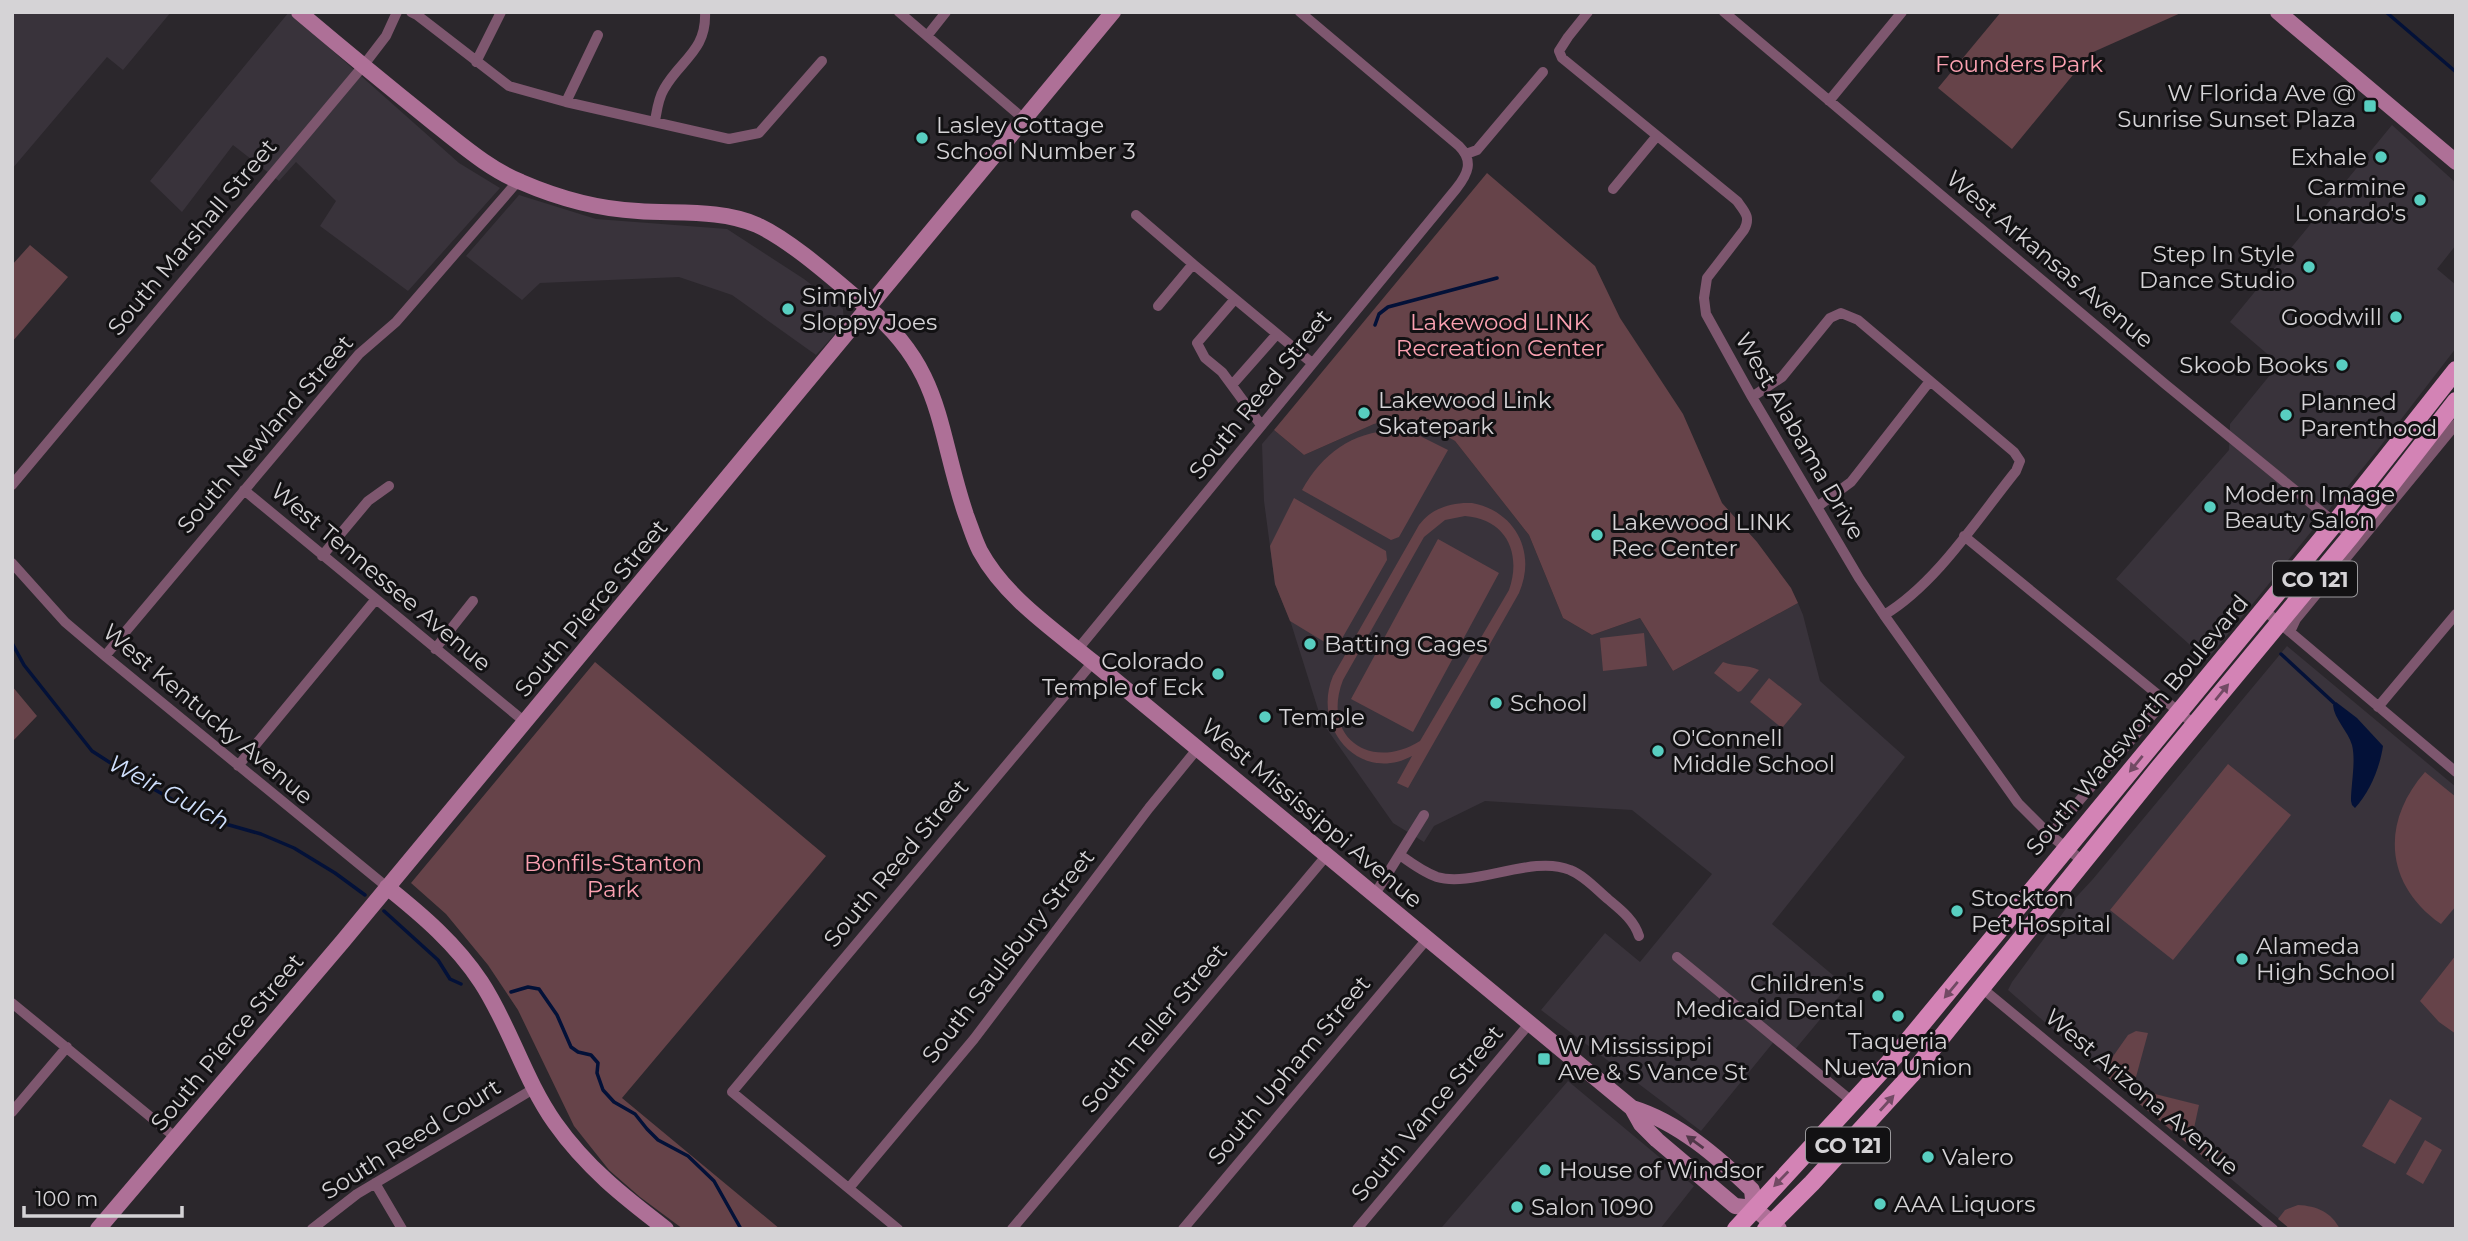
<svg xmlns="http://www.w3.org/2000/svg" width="2468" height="1241" viewBox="0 0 2468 1241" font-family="Montserrat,sans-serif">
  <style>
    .built { fill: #39333b }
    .green { fill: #664349; fill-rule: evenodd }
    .water { fill: #031138 }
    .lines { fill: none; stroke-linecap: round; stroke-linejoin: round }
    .stream { stroke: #031138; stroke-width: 3.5 }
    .street { stroke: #7e576f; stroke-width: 10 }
    .secondary { stroke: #ae7097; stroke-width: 16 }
    .primary { stroke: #d383b5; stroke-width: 18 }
    .oneway { fill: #724a64 }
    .oneway2 { fill: #503748 }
    .poi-dot { fill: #58cec0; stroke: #121113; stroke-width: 2.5 }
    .labels { text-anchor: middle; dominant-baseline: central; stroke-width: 6; stroke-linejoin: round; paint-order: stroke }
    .shield { fill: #121113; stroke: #9a999c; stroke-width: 2 }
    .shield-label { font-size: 21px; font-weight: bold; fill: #d5d3d6 }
    .park-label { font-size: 23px; fill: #fba1b1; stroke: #121113 }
    .poi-label { font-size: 23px; fill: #d5d3d6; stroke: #121113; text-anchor: start }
    .street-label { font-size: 23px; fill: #d5d3d6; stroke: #121113 }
    .water-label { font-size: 24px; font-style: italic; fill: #cfdffc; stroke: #121113 }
  </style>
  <rect width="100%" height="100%" fill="#2b272c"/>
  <path class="built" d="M12,12H171L123,70L107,57L12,169Z
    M289,12L459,163L500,188L408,291L320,226L336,201L296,162L279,181L233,145L182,212L150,181Z
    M2392,125L2456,183V245L2437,269L2456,285V348L2379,448L2207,660L2116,579L2229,450L2230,424L2279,364L2230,322Z
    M519,195L596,219L727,229L804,279L843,309L844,324L816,355L732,295L679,277L540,283L522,300L466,256Z
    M1392,420L1424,424L1455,441L1529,535L1563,618L1592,635L1640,618L1673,671L1798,603L1803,615L1820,681L1905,757L1772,924L1847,987L1793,1052L1776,1039L1701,1131L1541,1010L1605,933L1640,962L1712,874L1632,810L1485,801L1434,826L1424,842L1393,823L1322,722L1290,620L1275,584L1264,501L1262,444L1274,430L1304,455L1374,424Z
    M2287,646L2456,787V1229H2291L2079,1052L2008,990L2012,982L2068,906L2093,879Z
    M1568,1081L1694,1186L1660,1229H1444L1442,1227Z"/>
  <path class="green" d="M2001,12H2183L2091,53L2012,149L1938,88Z
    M1487,173L1595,266L1620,318L1683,414L1722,503L1757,542L1791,588L1798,603L1673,671L1640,618L1592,635L1563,618L1529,535L1455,441L1424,424L1392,420L1374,424L1304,455L1274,430Z
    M30,245L68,277L12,342V265Z
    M1394,430L1420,436L1448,450L1399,537L1391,540L1302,490C1322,454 1352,432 1394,430Z
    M1294,498L1386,551L1387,560L1336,649L1290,621L1275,584L1270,546Z
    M1472,503C1515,511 1537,552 1519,593L1408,788L1397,783L1412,756C1360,784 1311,728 1333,676L1419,525C1432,508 1451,502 1472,503ZM1465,516C1506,519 1522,553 1509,590L1420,741C1370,772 1321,737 1343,680L1424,537L1445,520Z
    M1438,539L1499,573L1413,732L1351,699Z
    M1644,633L1647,666L1603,671L1600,638Z
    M595,662L826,856L622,1098L780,1229H683L640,1197L609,1170L574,1126L518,1010L488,965L446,914L411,883Z
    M1723,662C1735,667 1747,664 1759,670L1741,691L1738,692L1714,673Z
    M1769,678L1802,704L1782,728L1750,702Z
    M12,686L37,716L12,742Z
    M2228,764L2291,815L2173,960L2110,910Z
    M2425,772L2456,797V906L2441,924C2384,884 2381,822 2425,772Z
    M2456,955V1034L2439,1022L2420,1001Z
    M2136,1031L2148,1033L2133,1088L2114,1083L2102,1072L2128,1035Z
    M2139,1090L2199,1105L2191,1142L2223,1152L2212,1164L2136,1101Z
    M2390,1099L2422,1118L2395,1164L2362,1146Z
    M2425,1140L2442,1150L2423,1184L2406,1174Z
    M2298,1205C2317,1206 2331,1212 2340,1229H2290L2278,1219L2285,1210Z"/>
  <path class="water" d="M2336,702L2357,718L2383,746C2380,767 2370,792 2355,808L2352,805L2351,801C2351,784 2356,761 2352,745C2348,731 2334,719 2333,705Z"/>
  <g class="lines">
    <path class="stream" d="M2386,12L2456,72
      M1375,325L1379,314L1388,307L1497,278
      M12,643L24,665L92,751L137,780L208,819L261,834L294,848L335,873L365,895
      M2281,654L2334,703
      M384,911L438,960L450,979L461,984
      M511,992L528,987L539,989L557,1015L571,1047L578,1052L591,1055L598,1063L597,1073L603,1090L614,1102L635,1114L647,1129L658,1140L688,1156L714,1181L741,1229"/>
    <path class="street" d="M411,12L417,15L509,86L566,102L729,139L759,133L822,61
      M899,12L1025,120
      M1588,12L1568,37L1559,51L1562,58L1737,201C1745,212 1751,217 1744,230L1707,278L1704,298L1706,314L1752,397L1859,578L1884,615L2018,803L2050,835L2084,862
      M1724,12L2165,384L2351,536
      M927,36L946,12
      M476,62L501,12
      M1829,101L1902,12
      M566,102L598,35
      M655,121C657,110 658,99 664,89C680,60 707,51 705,12
      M1466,154L1477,150L1543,72
      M1613,189L1656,137
      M1136,215L1193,264
      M1235,299L1197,343L1205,358L1222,372L1261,425
      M1158,306L1193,264L1312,363
      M1232,385L1277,334
      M1752,397L1782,377L1830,318L1841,313L1858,320L2014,452L2020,461L2016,471C1978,518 1936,584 1884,615
      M12,485L363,66L386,36L397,12
      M244,490L525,722
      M1817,507L1851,482L1930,381
      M1964,536L2195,725
      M322,556L368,501L389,486
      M12,563L65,622L105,656L387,887
      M2264,610L2456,772
      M2290,632L2296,619L2456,424
      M435,649L473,601
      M1078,649L1456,189C1468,174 1474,161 1459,146L1300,12
      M105,656L359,354L396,322L518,181
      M2378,707L2456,614
      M238,766L376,599
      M2050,835L2165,700
      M1400,855C1411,863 1423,872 1437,877C1473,888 1533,854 1570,870C1585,876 1597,890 1609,900C1621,910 1634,920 1639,936
      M1375,894L1424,815
      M1677,957L1854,1103
      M1983,989L2273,1229
      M12,1003L175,1137
      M12,1112L67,1047
      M375,1183L402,1229
      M849,1188L974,1039L1149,808L1198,748
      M312,1229L357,1194L535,1088
      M898,1229L732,1092L1093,662
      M1012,1229L1327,855
      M1183,1229L1427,939
      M1357,1229L1529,1024"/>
    <path class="secondary" d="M299,12C344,50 389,87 435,124C462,145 489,169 521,182C558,198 597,209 638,211C677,214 720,209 757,225C792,241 837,282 867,307C944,370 937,430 966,515C971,528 974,539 980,551C1005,597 1053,629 1093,662L1632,1108C1678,1122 1718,1157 1752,1190L1754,1208
      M2278,12L2456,162
      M387,887C422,915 456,944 481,982C510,1026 524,1079 555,1123C586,1167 624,1197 666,1229
      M1632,1108L1641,1124L1657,1140L1735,1206L1754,1208L1779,1229
      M98,1229L343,941L1113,12"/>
    <path class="primary" d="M1736,1229L1897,1054L2335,523L2456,370
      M1766,1229L1812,1183L1911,1075L2158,769L2351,536L2456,401"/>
  </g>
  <defs><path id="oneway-solid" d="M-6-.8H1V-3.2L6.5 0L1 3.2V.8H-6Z" transform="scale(1.75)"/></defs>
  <g class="oneway">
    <use href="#oneway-solid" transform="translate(2222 692) rotate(-51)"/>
    <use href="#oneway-solid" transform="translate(2136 764) rotate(129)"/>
    <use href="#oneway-solid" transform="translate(1951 990) rotate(130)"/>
    <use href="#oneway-solid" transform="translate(1887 1103) rotate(-48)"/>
    <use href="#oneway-solid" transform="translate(1781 1179) rotate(134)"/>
  </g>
  <use class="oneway2" href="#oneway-solid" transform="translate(1695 1142) rotate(-144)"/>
  <g class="poi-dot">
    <rect x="2363" y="99" width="14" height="14" rx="3.5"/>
    <circle cx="922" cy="138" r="7"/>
    <circle cx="2381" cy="157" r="7"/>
    <circle cx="2420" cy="200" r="7"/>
    <circle cx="2309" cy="267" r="7"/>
    <circle cx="788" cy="309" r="7"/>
    <circle cx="2396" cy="317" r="7"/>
    <circle cx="2342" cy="365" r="7"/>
    <circle cx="1364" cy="413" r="7"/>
    <circle cx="2286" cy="415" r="7"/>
    <circle cx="2210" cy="507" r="7"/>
    <circle cx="1597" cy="535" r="7"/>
    <circle cx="1310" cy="644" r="7"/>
    <circle cx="1218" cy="674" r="7"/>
    <circle cx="1496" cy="703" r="7"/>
    <circle cx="1265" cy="717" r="7"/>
    <circle cx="1658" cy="751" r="7"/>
    <circle cx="1957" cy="911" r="7"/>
    <circle cx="2242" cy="959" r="7"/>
    <circle cx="1878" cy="996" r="7"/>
    <circle cx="1898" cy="1016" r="7"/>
    <rect x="1537" y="1052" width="14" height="14" rx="3.5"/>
    <circle cx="1928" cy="1157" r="7"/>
    <circle cx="1545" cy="1170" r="7"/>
    <circle cx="1880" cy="1204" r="7"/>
    <circle cx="1517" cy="1207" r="7"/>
  </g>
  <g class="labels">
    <g class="shield">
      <rect x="2273" y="561.5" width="84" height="35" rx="5"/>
      <rect x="1806" y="1127.5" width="84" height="35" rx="5"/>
    </g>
    <g class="shield-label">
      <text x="2315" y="579">CO 121</text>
      <text x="1848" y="1145">CO 121</text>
    </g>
    <g class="park-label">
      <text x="2019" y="64">Founders Park</text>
      <text x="1500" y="322">Lakewood LINK<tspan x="1500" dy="26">Recreation Center</tspan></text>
      <text x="613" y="863">Bonfils-Stanton<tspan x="613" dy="26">Park</tspan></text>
    </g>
    <g class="poi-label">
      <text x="2356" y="93" text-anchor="end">W Florida Ave @<tspan x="2356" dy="26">Sunrise Sunset Plaza</tspan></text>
      <text x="936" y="125">Lasley Cottage<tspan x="936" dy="26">School Number 3</tspan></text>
      <text x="2367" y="157" text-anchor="end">Exhale</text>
      <text x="2406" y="187" text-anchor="end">Carmine<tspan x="2406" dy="26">Lonardo's</tspan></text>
      <text x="2295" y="254" text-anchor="end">Step In Style<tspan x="2295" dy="26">Dance Studio</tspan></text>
      <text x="802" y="296">Simply<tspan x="802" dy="26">Sloppy Joes</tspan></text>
      <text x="2382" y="317" text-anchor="end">Goodwill</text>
      <text x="2328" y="365" text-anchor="end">Skoob Books</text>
      <text x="1378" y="400">Lakewood Link<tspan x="1378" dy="26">Skatepark</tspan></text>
      <text x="2300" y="402">Planned<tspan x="2300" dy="26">Parenthood</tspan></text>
      <text x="2224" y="494">Modern Image<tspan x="2224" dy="26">Beauty Salon</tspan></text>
      <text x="1611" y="522">Lakewood LINK<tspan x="1611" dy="26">Rec Center</tspan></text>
      <text x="1324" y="644">Batting Cages</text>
      <text x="1204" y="661" text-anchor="end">Colorado<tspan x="1204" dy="26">Temple of Eck</tspan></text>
      <text x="1510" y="703">School</text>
      <text x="1279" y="717">Temple</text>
      <text x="1672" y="738">O'Connell<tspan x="1672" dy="26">Middle School</tspan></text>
      <text x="1971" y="898">Stockton<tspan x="1971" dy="26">Pet Hospital</tspan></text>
      <text x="2256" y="946">Alameda<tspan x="2256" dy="26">High School</tspan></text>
      <text x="1864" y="983" text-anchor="end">Children's<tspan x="1864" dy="26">Medicaid Dental</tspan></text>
      <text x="1898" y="1041" text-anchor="middle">Taqueria<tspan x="1898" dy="26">Nueva Union</tspan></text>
      <text x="1558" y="1046">W Mississippi<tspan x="1558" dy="26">Ave &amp; S Vance St</tspan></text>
      <text x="1942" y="1157">Valero</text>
      <text x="1559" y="1170">House of Windsor</text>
      <text x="1894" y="1204">AAA Liquors</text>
      <text x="1531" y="1207">Salon 1090</text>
    </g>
    <g class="street-label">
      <text transform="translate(192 237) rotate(-50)">South Marshall Street</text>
      <text transform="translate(2050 259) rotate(40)">West Arkansas Avenue</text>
      <text transform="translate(1260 394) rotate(-51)">South Reed Street</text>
      <text transform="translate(265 434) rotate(-49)">South Newland Street</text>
      <text transform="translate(1800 436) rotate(60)">West Alabama Drive</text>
      <text transform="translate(381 577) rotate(40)">West Tennessee Avenue</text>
      <text transform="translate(591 608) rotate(-50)">South Pierce Street</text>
      <text transform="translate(208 714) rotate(40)">West Kentucky Avenue</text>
      <text transform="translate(2137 725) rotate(-50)">South Wadsworth Boulevard</text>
      <text transform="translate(1312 813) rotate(40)">West Mississippi Avenue</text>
      <text transform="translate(896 863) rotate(-50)">South Reed Street</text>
      <text transform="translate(1008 956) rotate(-52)">South Saulsbury Street</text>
      <text transform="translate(1154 1028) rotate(-50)">South Teller Street</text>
      <text transform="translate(227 1042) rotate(-50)">South Pierce Street</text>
      <text transform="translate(1289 1070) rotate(-50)">South Upham Street</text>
      <text transform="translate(2142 1092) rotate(40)">West Arizona Avenue</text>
      <text transform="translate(1427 1113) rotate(-50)">South Vance Street</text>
      <text transform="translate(411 1139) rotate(-32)">South Reed Court</text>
    </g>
    <g class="water-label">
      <text transform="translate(169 792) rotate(28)">Weir Gulch</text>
    </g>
  </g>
  <rect width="2468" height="1241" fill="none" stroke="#d5d3d6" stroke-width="28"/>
  <path d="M24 1206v10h158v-10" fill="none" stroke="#d5d3d6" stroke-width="3.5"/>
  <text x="35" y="1206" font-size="21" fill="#d5d3d6" stroke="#121113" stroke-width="5" paint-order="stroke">100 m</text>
</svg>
